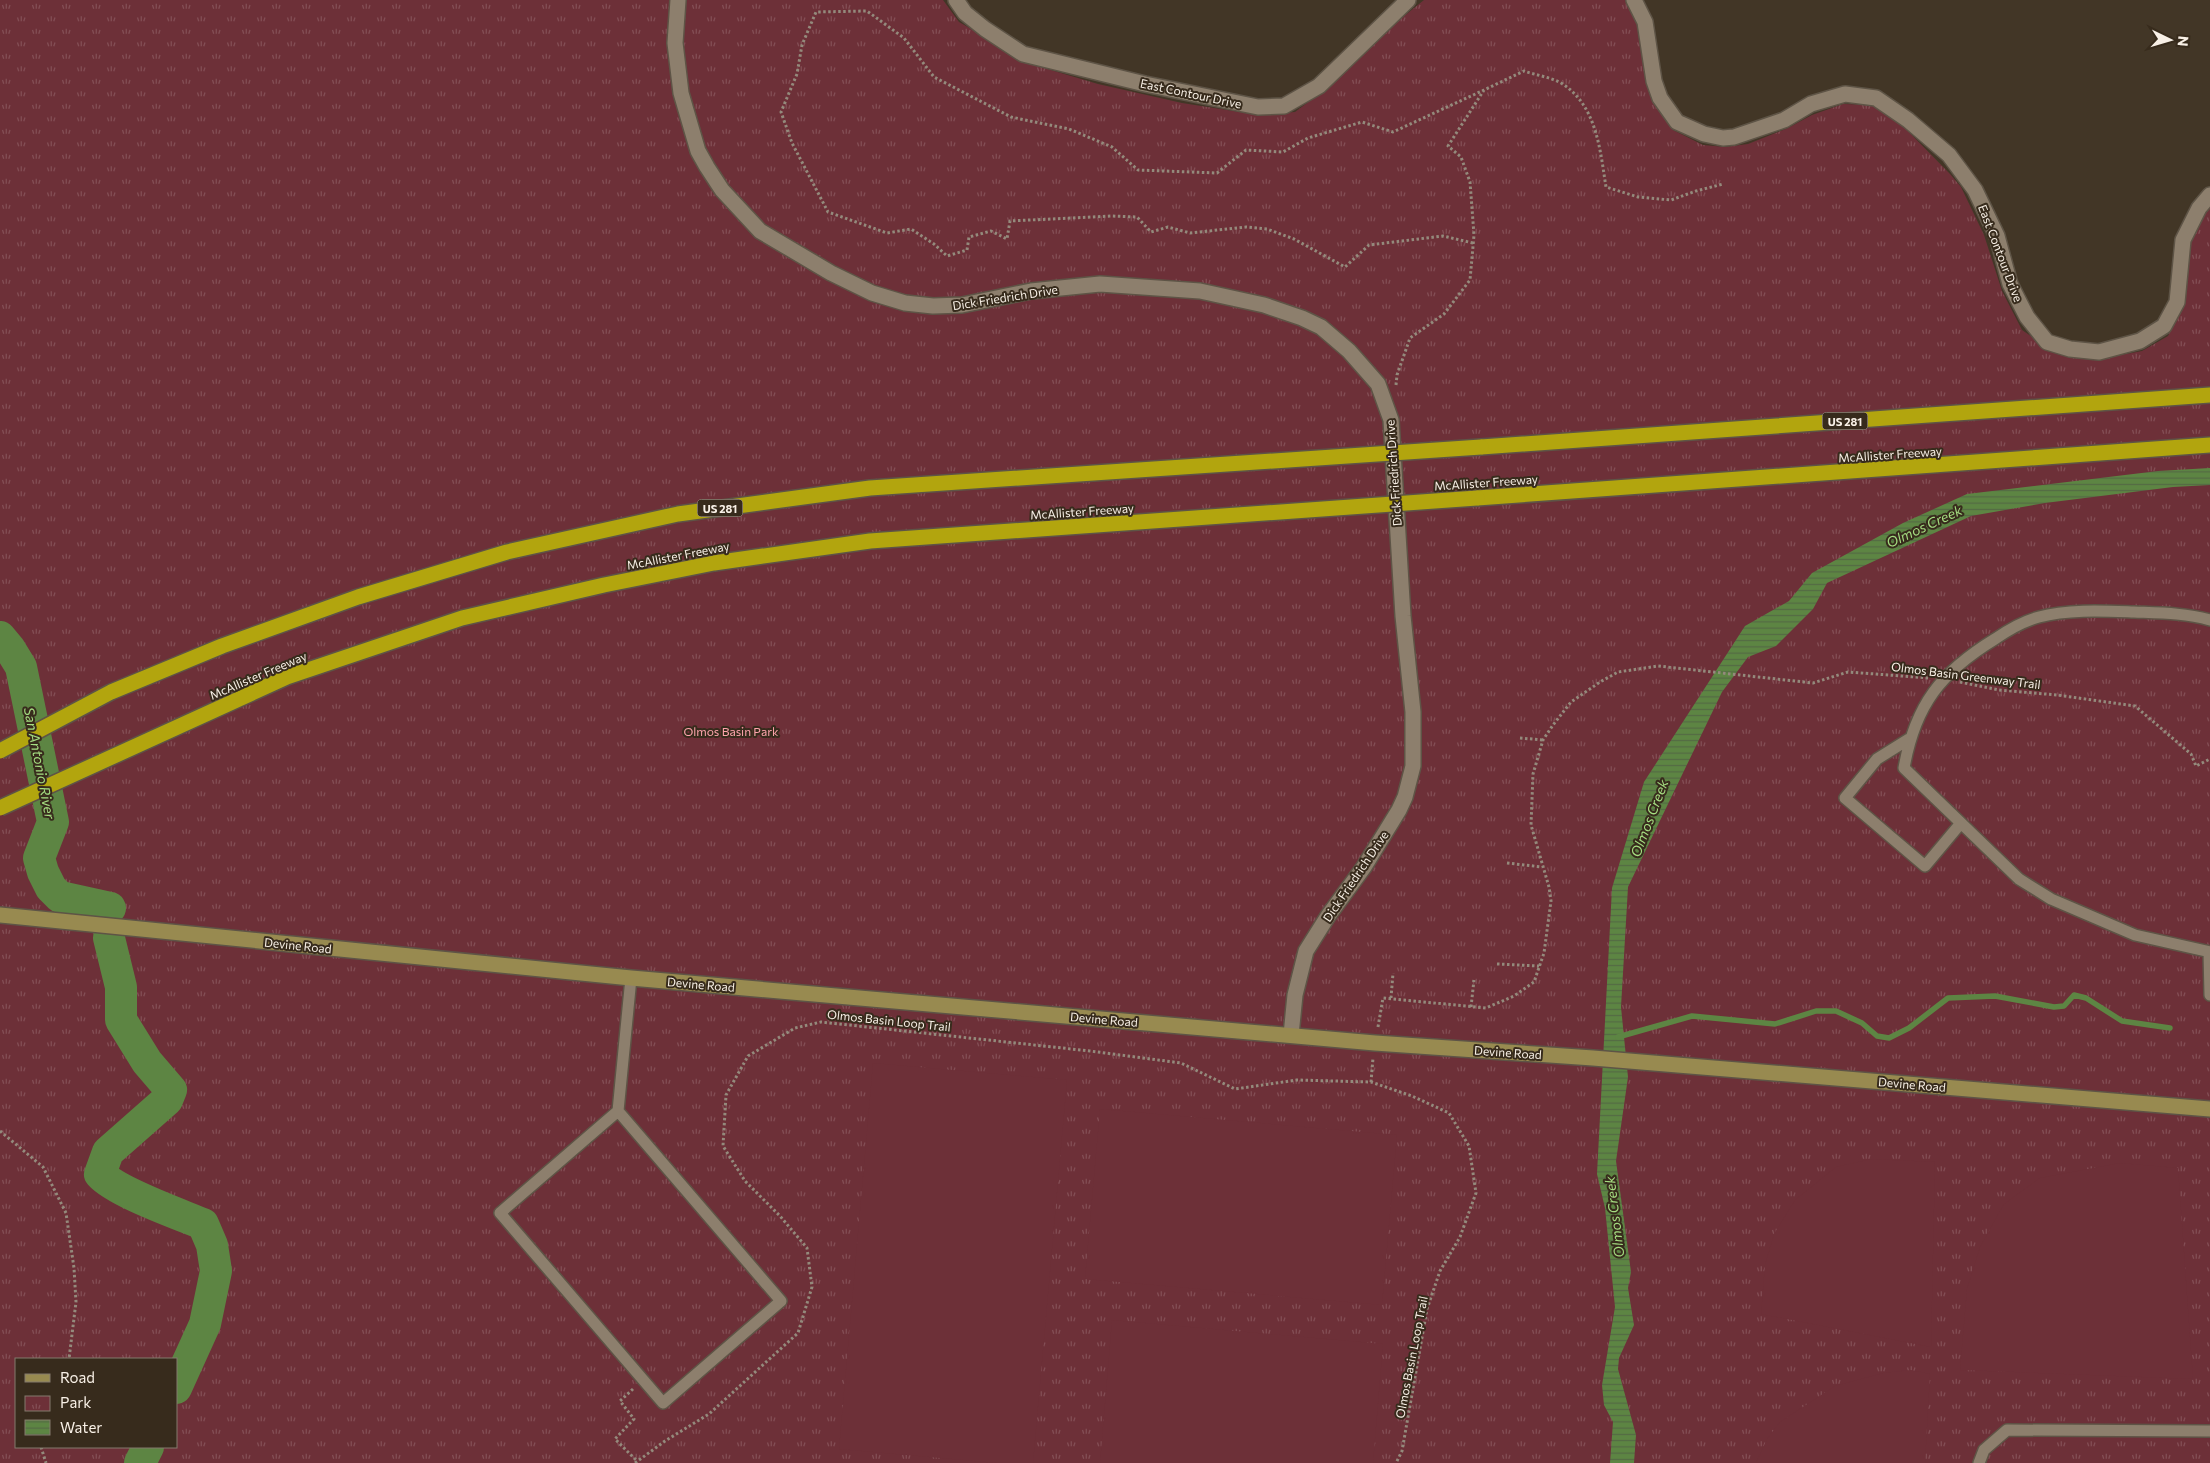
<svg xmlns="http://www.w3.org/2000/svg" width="2210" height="1463" viewBox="0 0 2210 1463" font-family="Commissioner,sans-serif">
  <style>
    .park { fill: url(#park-tufts); fill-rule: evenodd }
    .pitch { fill: #6d3038 }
    .water { fill: url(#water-rules) }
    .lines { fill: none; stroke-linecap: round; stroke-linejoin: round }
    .stream { stroke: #5d8543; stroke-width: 5.5 }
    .river { stroke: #5d8543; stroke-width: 32 }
    .lane-casing { stroke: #5e5446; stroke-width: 14 }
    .street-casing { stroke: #5e5446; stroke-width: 18 }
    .secondary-casing { stroke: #5e5446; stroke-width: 18 }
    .highway-casing { stroke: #5e5446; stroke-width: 18 }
    .path { stroke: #948a7c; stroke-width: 3; stroke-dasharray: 2.5 2.5; stroke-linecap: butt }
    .lane { stroke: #8d7f6d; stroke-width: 11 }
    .street { stroke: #8d7f6d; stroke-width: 15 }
    .secondary { stroke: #988a50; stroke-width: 15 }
    .highway { stroke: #b2a50e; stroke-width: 15 }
    .highway-bridge-casing { stroke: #5e5446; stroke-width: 18; stroke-linecap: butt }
    .highway-bridge { stroke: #b2a50e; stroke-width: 15 }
    .labels { text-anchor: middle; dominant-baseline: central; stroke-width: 4; stroke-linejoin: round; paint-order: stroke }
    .shield { fill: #372b1c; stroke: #beb5a9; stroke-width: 1 }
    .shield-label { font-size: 11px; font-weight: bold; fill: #f8f0e6 }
    .street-label { font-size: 12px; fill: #f8f0e6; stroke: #372b1c }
    .park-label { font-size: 12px; fill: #fea4ad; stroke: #372b1c }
    .water-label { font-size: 14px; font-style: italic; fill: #a5dd81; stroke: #372b1c }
  </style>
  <defs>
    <pattern id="park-tufts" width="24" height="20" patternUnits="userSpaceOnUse" patternTransform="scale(1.25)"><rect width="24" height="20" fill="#6d3038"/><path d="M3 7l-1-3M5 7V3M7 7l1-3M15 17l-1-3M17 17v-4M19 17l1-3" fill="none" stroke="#834e55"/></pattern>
    <pattern id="water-rules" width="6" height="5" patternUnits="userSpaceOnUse" patternTransform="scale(1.25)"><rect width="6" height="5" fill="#5d8543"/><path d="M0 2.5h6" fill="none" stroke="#546a44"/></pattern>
  </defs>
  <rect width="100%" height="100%" fill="#423626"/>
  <path class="park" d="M0,0H943L959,22L1034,65L1098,84L1182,103L1259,115L1295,112L1327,88L1398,21L1424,0H1628L1640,29L1656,97L1673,130L1703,145L1725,147L1748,144L1788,128L1812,115L1843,104L1871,105L1902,125L1950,174L1961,187L1984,235L2002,291L2022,330L2045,346L2100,359L2142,351L2168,336L2184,304L2190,243L2197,225L2210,207V1463H0ZM16,1359H176V1447H16Z"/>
  <path class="pitch" d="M873,1063L1067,1080L1033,1463H997L839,1449Z
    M1100,1109L1397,1135L1382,1305L1085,1279Z
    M1871,1159L1935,1162L1931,1347L1761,1314L1765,1265L1774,1234L1795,1200L1836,1167Z
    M2120,1163L2178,1168L2193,1379L1960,1370L1967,1289L1980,1247L2004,1204L2040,1178Z
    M1112,1320L1383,1344L1373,1463H1100Z
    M1911,1370L1930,1374L1925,1463H1756L1767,1439L1780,1422L1835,1386L1883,1373Z"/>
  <path class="water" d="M2210,468V485L2173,487L2045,503L1971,516L1827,583L1813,609L1776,646L1748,657L1722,692L1628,887L1621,1007L1628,1077L1616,1161L1631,1272L1628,1288L1634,1325L1619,1358L1618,1369L1636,1435L1634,1463H1610L1613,1422L1604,1405L1602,1385L1615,1307L1605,1208L1597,1174L1612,888L1644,782L1745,626L1789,601L1812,573L1903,523L1967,494L2158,471Z"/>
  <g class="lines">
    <path class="stream" d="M1618,1037L1692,1016L1775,1024L1816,1011H1836L1862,1023L1877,1036L1889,1038L1909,1028L1948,998L1995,996L2054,1007L2064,1006L2074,995L2086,998L2122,1021L2170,1028"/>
    <path class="river" d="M0,637L10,649L21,667L53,822L39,858L43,872L51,888L60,897L110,908
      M109,938L121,987V1020L147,1062L171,1090L167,1100L108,1152L100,1174C116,1192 179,1214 203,1224L212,1245L216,1271L205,1324L176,1388
      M140,1463L148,1447"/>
    <defs>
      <path id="lane" d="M2210,620C2185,613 2160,613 2134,612C2105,611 2068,609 2039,617C2024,621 2008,630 1995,639C1941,672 1915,705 1904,768L2019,879L2051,899L2135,935L2210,952
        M1909,739L1877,759L1845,798L1925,866L1961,823
        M2209,952L2210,995
        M618,1111L781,1301L663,1403L500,1213L618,1111L631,978
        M1979,1463L1984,1450L2007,1430L2210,1431"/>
      <path id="street" d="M678,0L675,43L681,93L698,151L707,167L722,190L760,231L831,273L872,293L905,303L933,306L962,305L1031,291L1100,284L1200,291L1264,305L1302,318L1321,327L1349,351L1378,384L1391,420L1403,616L1413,712V766L1405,797L1399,810L1364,867L1328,916L1306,951L1295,995L1291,1035
        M956,0L965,13L985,29L1023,54L1145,84L1258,107L1284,106L1319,86L1408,0
        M1634,0L1645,22L1654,81L1660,98L1677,122L1704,134L1723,138L1734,137L1784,120L1811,104L1845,94L1876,98L1908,120L1949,155L1975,190L1997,236L2010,284L2027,317L2047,342L2070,349L2099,352L2140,341L2164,326L2177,302L2183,240L2199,208L2210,195"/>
      <path id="secondary" d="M0,915L631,978L1375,1043L1593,1058L2210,1109"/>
      <path id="highway" d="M1481,447L2210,395
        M1477,498L2210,445"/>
    </defs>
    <use href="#lane" class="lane-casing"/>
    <use href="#street" class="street-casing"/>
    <use href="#secondary" class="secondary-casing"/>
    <use href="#highway" class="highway-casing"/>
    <path class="path" d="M1473,243L1443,236L1369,245L1345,267L1294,239L1267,229L1246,227L1190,233L1168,227L1151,232L1137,217L1112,216L1010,221L1007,239L991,231L969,237L967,250L947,256L934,244L911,229L887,233L828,212L792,143L781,112L797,74L802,45L816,12L867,11L904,38L934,77L1011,117L1069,129L1112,147L1138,170L1217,173L1246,150L1283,152L1308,138L1362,122L1393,132L1484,90
      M1396,385L1397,375L1410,338L1444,314L1470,280L1474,235L1470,182L1461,157L1448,146L1484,90L1524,71C1535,75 1550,77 1561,83C1597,105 1600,150 1606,187L1638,197L1671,200L1696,191L1723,184
      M1960,682L1999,690L2057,695L2135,706L2191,754L2196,766L2210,759
      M1520,738L1543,740
      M1507,863L1542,867
      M1497,964L1539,966
      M1391,998L1393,973
      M1471,1007L1474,980
      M1378,1027L1383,998L1486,1008L1514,996L1534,982L1544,953L1551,901L1549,887L1531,825L1533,774L1543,740L1553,725L1571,702L1600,682L1618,672L1658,666L1813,683L1848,672L1929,678
      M1371,1082L1373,1058
      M0,1131L43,1167L66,1213L74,1268L76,1302L69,1359
      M633,1389L620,1401L634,1419L615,1439L637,1461
      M41,1447L46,1463
      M635,1463L665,1441L709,1414L798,1333L812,1287L807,1248L780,1216L745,1181L723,1146L726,1095L748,1056L795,1028L821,1022L1090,1051L1181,1063L1235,1089L1297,1080L1371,1082L1412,1096L1449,1113L1469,1146L1476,1193L1460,1237L1440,1271L1427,1309L1402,1451L1396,1463"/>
    <use href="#lane" class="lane"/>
    <use href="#street" class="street"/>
    <use href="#secondary" class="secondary"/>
    <use href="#highway" class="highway"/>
    <defs>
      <path id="highway-bridge" d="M0,751L111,692L222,646L358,597L507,552L678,514L870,488L1481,447
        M0,808L287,677L462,618L604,585L714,563L870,541L1477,498"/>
    </defs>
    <use href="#highway-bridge" class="highway-bridge-casing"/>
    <use href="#highway-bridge" class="highway-bridge"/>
  </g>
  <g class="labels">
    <g class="shield">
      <rect x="1822.5" y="412.5" width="45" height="17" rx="4"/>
      <rect x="697.5" y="499.5" width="45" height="17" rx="4"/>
    </g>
    <g class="shield-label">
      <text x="1845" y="421">US 281</text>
      <text x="720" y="508">US 281</text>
    </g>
    <g class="street-label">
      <text transform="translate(1191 93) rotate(12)">East Contour Drive</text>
      <text transform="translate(2001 253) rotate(69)">East Contour Drive</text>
      <text transform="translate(1005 297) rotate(-9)">Dick Friedrich Drive</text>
      <text transform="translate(1890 454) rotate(-4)">McAllister Freeway</text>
      <text transform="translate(1393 473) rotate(-94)">Dick Friedrich Drive</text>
      <text transform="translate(1486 482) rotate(-4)">McAllister Freeway</text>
      <text transform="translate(1082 511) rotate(-4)">McAllister Freeway</text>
      <text transform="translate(678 555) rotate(-11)">McAllister Freeway</text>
      <text transform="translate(258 675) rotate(-23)">McAllister Freeway</text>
      <text transform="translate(1966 675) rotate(7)">Olmos Basin Greenway Trail</text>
      <text transform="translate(1355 876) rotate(-56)">Dick Friedrich Drive</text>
      <text transform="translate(298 945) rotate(6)">Devine Road</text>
      <text transform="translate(701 984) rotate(5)">Devine Road</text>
      <text transform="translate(1104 1019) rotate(5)">Devine Road</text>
      <text transform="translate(889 1020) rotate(6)">Olmos Basin Loop Trail</text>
      <text transform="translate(1508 1052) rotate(4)">Devine Road</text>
      <text transform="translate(1912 1084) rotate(5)">Devine Road</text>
      <text transform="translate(1411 1357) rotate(-79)">Olmos Basin Loop Trail</text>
    </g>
    <g class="park-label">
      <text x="731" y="731">Olmos Basin Park</text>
    </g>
    <g class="water-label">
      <text transform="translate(1924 526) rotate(-25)">Olmos Creek</text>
      <text transform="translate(40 763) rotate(79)">San Antonio River</text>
      <text transform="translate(1649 818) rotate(-69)">Olmos Creek</text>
      <text transform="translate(1614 1217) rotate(-97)">Olmos Creek</text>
    </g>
  </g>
  <rect x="15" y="1358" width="162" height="90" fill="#372b1c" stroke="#847a6d"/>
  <rect x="25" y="1374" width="25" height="8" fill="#988a50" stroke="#847a6d"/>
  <text x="60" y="1383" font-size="15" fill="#f8f0e6">Road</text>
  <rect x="25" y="1396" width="25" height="15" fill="url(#park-tufts)" stroke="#847a6d"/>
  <text x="60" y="1408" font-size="15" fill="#f8f0e6">Park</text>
  <rect x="25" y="1420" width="25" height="15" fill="url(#water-rules)" stroke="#847a6d"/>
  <text x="60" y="1433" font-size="15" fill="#f8f0e6">Water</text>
  <g transform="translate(2170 40) rotate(95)" stroke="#372b1c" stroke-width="4" paint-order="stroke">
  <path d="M0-4L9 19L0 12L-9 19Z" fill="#f8f0e6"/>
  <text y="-8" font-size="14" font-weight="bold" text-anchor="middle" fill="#f8f0e6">N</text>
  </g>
</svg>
